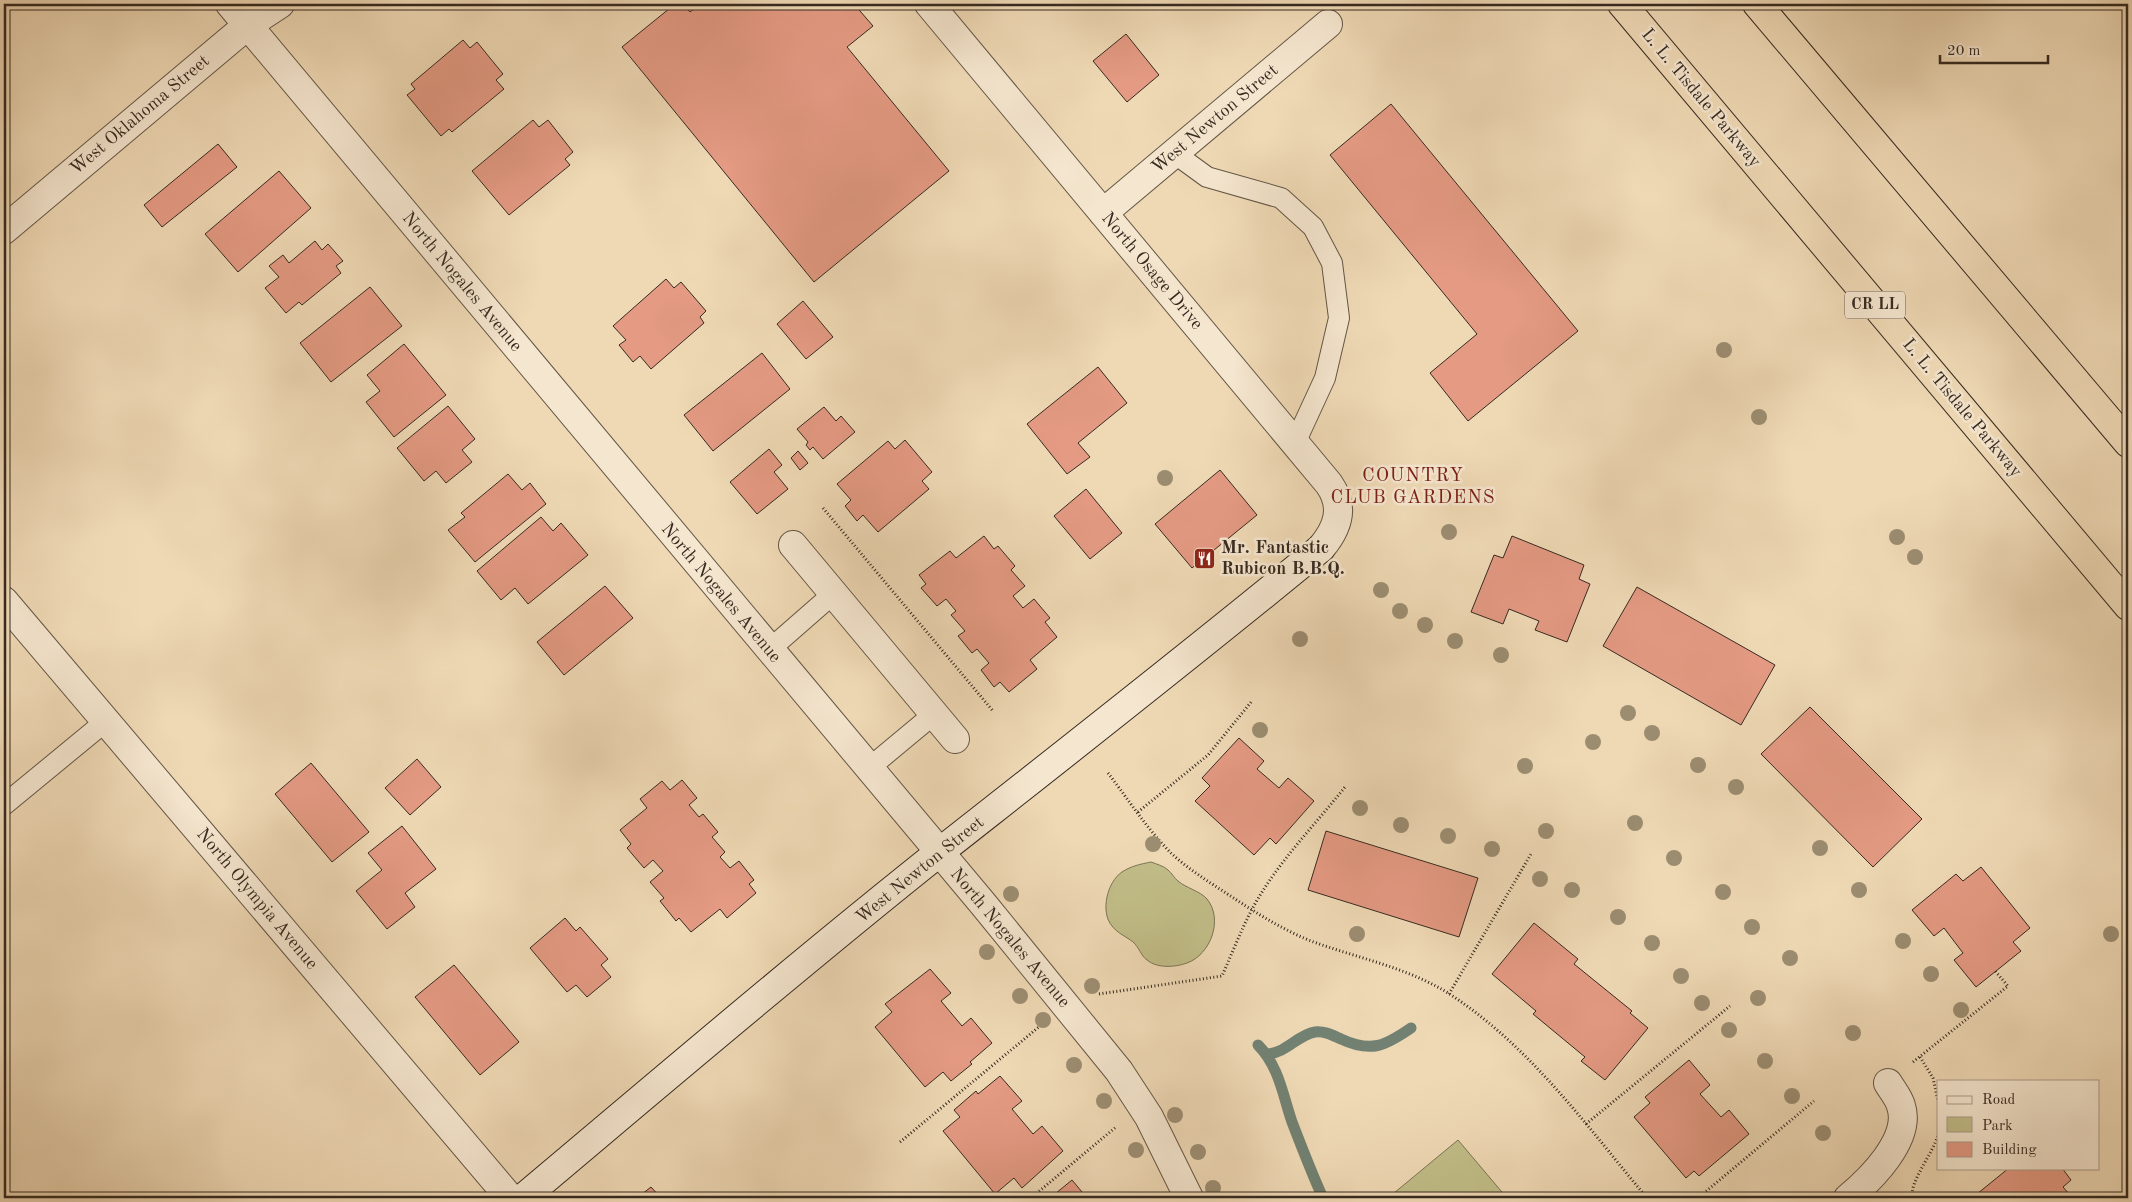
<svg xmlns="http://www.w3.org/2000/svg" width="2132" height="1202" viewBox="0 0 2132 1202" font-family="'Old Standard TT',serif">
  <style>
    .green { fill: #c1bd88; stroke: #7c7454 }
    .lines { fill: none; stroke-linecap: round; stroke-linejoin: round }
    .stream { stroke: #728172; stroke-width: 11 }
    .building { fill: #e49a83; stroke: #362a20 }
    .lane-casing { stroke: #645645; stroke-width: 22 }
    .street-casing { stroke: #645645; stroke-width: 30 }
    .secondary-casing { stroke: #362a20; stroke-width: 30 }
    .highway-casing { stroke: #362a20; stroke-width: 30 }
    .path { stroke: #362a20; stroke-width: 3; stroke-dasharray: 1 2.5; stroke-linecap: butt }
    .lane { stroke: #f5e6cf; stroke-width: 20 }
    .street { stroke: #f5e6cf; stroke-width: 28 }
    .secondary { stroke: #f5e6cf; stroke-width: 28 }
    .highway { stroke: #efd9b5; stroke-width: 28 }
    .tree { fill: #9c8d71 }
    .labels { text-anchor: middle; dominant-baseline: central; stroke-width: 5; stroke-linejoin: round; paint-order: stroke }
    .shield { fill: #f5e6cf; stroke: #6f6254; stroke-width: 1 }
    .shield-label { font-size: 16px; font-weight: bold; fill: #362a20 }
    .street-label { font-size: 18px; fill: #362a20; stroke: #f5e6cf }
    .poi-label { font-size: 18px; font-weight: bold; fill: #362a20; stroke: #f5e6cf; text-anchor: start }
    .neighbourhood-label { font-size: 19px; letter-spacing: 1px; fill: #7a1f14; stroke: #f5e6cf }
  </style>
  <rect width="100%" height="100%" fill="#efd9b5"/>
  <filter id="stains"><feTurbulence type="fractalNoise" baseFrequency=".004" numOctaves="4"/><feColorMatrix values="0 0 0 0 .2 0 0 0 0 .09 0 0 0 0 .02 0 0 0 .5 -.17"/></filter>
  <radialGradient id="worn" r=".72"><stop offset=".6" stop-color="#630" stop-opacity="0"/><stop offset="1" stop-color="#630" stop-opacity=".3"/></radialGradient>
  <path class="green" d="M1151,862C1156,864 1164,866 1168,870C1172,873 1174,878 1178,881C1186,888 1200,891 1207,899C1224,920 1210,955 1187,963C1176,967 1158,969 1147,960C1141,956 1139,947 1133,942C1127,937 1117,933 1112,926C1100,912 1107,882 1122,872C1131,866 1141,864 1151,862Z
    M1458,1140L1507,1198H1388Z"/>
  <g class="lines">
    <path class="stream" d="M1258,1045C1279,1066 1283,1096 1292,1122C1302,1148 1312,1174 1323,1198
      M1267,1054C1287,1053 1297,1035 1315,1032C1325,1031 1332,1035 1341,1039C1371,1053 1385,1046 1411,1028"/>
  </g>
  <path class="building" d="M675,4H683L690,12L700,4H854L873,26L847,47L949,171L814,282L622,47Z
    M1126,34L1159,75L1127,102L1093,61Z
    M463,40L470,48L477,42L503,74L496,80L504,89L452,132L449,129L441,136L407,95L415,89L411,84Z
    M1391,104L1578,331L1468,421L1430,373L1477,334L1330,155Z
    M533,120L539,127L548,120L573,152L565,159L570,165L509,215L472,171Z
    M218,144L237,167L162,227L144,205Z
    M279,171L311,208L238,272L205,234Z
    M315,241L322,250L328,244L343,261L336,266L341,273L302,305L299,302L286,313L265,288L279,277L269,266L283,255L289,263Z
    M666,279L674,288L681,282L706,311L700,317L704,323L651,369L640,356L633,362L619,345L626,340L613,326Z
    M370,287L402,326L331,382L300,343Z
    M803,301L833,337L806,359L777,324Z
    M404,344L446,395L394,437L366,402L380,391L367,375Z
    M762,353L790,389L713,451L684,415Z
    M1098,367L1127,403L1078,443L1090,457L1067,474L1027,424Z
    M448,406L475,439L462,450L472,462L446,483L436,471L424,481L397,448Z
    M824,407L836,421L841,416L855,432L823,459L813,447L810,450L806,445L808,442L797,429Z
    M905,440L932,472L922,481L929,489L878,532L863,515L857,521L845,506L851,500L837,484L888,441L895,449Z
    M769,449L782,465L774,472L788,489L757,514L730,482Z
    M798,451L808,463L800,470L791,458Z
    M1220,470L1257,515L1192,568L1155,524Z
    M508,474L522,490L530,483L546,504L475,562L448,530L465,517L461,513Z
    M1086,489L1122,533L1090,559L1054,516Z
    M541,517L553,531L561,523L588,555L528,604L515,588L501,600L477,571Z
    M984,536L994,549L998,546L1015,566L1011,570L1025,586L1013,596L1023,608L1034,599L1050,618L1045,622L1057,637L1030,660L1037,669L1009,692L1000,682L994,687L981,670L989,663L977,649L972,653L958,636L965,631L951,615L956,611L946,599L937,606L921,588L926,584L919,575L950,551L956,558Z
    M1512,536L1584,565L1579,579L1590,584L1567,642L1535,630L1539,621L1509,609L1503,624L1471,612L1494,555L1503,558Z
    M605,586L633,618L564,675L537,642Z
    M1637,587L1775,665L1741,725L1603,646Z
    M1810,707L1922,819L1873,867L1761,754Z
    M1239,738L1264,761L1257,769L1279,788L1288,778L1314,801L1276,844L1270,838L1254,855L1195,801L1210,786L1202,778Z
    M417,759L441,787L410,815L385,788Z
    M311,763L369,832L332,862L275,794Z
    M682,780L697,798L689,805L699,817L703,814L718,832L712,837L725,852L720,857L730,868L739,861L754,880L749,884L756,893L727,918L720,909L691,932L679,918L676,921L660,901L664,898L650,882L663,871L653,860L644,868L627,848L631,844L620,830L647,808L640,799L662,781L670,790Z
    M402,826L436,869L405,893L415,907L387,929L356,891L382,870L368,853Z
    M1326,831L1478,878L1459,937L1308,890Z
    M1981,867L2030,928L2013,942L2021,951L1976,987L1954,960L1963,953L1944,928L1934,936L1912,910L1956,874L1963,881Z
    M565,918L576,931L580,927L608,959L601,965L611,977L587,997L576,985L567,992L530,948Z
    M1534,923L1578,959L1574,964L1632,1011L1630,1013L1648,1028L1605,1080L1581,1061L1585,1057L1533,1014L1536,1011L1492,974Z
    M454,965L519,1042L480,1075L415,997Z
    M930,969L951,993L941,1001L962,1026L971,1018L992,1043L970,1062L972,1064L951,1081L943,1072L925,1087L875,1027L892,1012L885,1004Z
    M1689,1060L1710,1085L1700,1094L1721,1117L1729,1110L1749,1134L1699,1176L1694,1171L1686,1178L1634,1117L1650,1103L1645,1097Z
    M1000,1076L1022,1101L1012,1109L1033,1134L1042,1126L1063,1151L1022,1188L1014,1178L995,1194L943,1131L960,1117L954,1110L976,1091L978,1094Z
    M2009,1168H2062L2071,1180L2063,1187L2070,1195L2065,1198H1972Z
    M1072,1180L1087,1198H1050Z
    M651,1187L661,1198H637Z"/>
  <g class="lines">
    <defs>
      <path id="lane" d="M1174,153L1207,177L1281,198L1313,227L1332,263L1339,318L1325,378L1295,443
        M769,650L833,594
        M868,769L934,714
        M4,805L106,721"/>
      <path id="street" d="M230,4L984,905L1119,1071L1149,1117L1189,1198
        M929,4L1329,484C1345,507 1338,528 1321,548
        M1103,213L1328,24
        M4,230L248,25L280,4
        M793,545L955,739
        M4,601L510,1198
        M1848,1198C1870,1180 1912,1139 1901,1106C1899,1098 1892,1090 1888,1083"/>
      <path id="secondary" d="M523,1198C661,1082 799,964 941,851C1068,751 1196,651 1321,548"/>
      <path id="highway" d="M1622,4L2128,606
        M1757,4L2128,443"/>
    </defs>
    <use href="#lane" class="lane-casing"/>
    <use href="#street" class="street-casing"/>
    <use href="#secondary" class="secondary-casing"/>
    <use href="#highway" class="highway-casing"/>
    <path class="path" d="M823,508L993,711
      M1108,773C1128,799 1147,829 1171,853C1188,869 1209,882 1229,895C1255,912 1281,929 1311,941C1357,958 1406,967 1448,993C1529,1045 1586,1125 1647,1198
      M1138,812L1208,755L1252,701
      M1099,994L1222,976C1235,947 1246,916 1264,889C1287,853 1318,821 1345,787
      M1449,994L1531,854
      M1920,1057L1933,1078L1938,1101
      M1913,1062L2008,986L1995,971
      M1586,1124L1730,1006
      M900,1142L1040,1026
      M1031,1198L1116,1127
      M1698,1198L1814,1101
      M1913,1198C1908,1183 1933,1154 1938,1135"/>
    <use href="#lane" class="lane"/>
    <use href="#street" class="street"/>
    <use href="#secondary" class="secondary"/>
    <use href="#highway" class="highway"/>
  </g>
  <g class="tree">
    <circle cx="1724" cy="350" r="8"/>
    <circle cx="1759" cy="417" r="8"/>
    <circle cx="1165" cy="478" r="8"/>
    <circle cx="1449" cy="532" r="8"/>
    <circle cx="1897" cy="537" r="8"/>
    <circle cx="1915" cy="557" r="8"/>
    <circle cx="1381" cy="590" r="8"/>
    <circle cx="1400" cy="611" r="8"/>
    <circle cx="1425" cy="625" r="8"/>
    <circle cx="1300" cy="639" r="8"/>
    <circle cx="1455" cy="641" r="8"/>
    <circle cx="1501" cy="655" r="8"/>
    <circle cx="1628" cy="713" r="8"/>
    <circle cx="1260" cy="730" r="8"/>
    <circle cx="1652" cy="733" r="8"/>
    <circle cx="1593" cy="742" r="8"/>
    <circle cx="1698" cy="765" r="8"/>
    <circle cx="1525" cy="766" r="8"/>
    <circle cx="1736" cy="787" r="8"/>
    <circle cx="1360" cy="808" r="8"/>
    <circle cx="1635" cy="823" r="8"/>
    <circle cx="1401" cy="825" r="8"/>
    <circle cx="1546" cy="831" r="8"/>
    <circle cx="1448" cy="836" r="8"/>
    <circle cx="1153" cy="844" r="8"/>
    <circle cx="1820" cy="848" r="8"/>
    <circle cx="1492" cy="849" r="8"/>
    <circle cx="1674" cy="858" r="8"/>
    <circle cx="1540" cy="879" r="8"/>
    <circle cx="1572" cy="890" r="8"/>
    <circle cx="1859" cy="890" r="8"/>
    <circle cx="1723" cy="892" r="8"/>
    <circle cx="1011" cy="894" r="8"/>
    <circle cx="1618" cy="917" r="8"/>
    <circle cx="1752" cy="927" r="8"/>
    <circle cx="1357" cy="934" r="8"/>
    <circle cx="2111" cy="934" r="8"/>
    <circle cx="1903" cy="941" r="8"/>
    <circle cx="1652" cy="943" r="8"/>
    <circle cx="987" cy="952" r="8"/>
    <circle cx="1790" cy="958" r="8"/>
    <circle cx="1931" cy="974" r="8"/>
    <circle cx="1681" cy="976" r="8"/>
    <circle cx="1092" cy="986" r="8"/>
    <circle cx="1020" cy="996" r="8"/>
    <circle cx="1758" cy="998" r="8"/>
    <circle cx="1702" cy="1003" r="8"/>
    <circle cx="1961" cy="1010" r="8"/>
    <circle cx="1043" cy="1020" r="8"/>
    <circle cx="1729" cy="1030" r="8"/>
    <circle cx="1853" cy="1033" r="8"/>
    <circle cx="1765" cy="1061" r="8"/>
    <circle cx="1074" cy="1065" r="8"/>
    <circle cx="1792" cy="1096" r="8"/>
    <circle cx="1104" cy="1101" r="8"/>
    <circle cx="1175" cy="1115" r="8"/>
    <circle cx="1823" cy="1133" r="8"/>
    <circle cx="1136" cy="1150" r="8"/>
    <circle cx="1198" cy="1152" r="8"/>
    <circle cx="1213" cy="1188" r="8"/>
  </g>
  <defs>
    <symbol id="restaurant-square" viewBox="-11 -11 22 22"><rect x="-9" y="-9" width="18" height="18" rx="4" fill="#8f2418" stroke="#f5e6cf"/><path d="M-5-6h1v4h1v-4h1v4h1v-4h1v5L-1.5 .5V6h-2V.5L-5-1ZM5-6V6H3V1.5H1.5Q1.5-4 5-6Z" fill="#fff"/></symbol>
  </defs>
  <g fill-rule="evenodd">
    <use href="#restaurant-square" x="1192" y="546" width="25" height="25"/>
  </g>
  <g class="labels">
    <rect class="shield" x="1845" y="291.5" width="60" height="27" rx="4"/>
    <g class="shield-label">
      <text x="1875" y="305">CR LL</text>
    </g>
    <g class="street-label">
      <text transform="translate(1701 98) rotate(50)">L. L. Tisdale Parkway</text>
      <text transform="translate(140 115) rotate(-40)">West Oklahoma Street</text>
      <text transform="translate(1215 119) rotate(-40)">West Newton Street</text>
      <text transform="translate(1152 271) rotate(50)">North Osage Drive</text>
      <text transform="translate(462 282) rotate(50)">North Nogales Avenue</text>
      <text transform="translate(1962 408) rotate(50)">L. L. Tisdale Parkway</text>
      <text transform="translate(721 593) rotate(50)">North Nogales Avenue</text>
      <text transform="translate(920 870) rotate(-39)">West Newton Street</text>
      <text transform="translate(257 899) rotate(50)">North Olympia Avenue</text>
      <text transform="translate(1010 938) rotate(50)">North Nogales Avenue</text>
    </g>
    <g class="poi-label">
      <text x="1221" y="548">Mr. Fantastic<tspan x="1221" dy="21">Rubicon B.B.Q.</tspan></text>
    </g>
    <g class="neighbourhood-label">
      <text x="1413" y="476">COUNTRY<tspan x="1413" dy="22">CLUB GARDENS</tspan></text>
    </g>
  </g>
  <rect width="2132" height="1202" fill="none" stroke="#efd9b5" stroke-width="20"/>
  <rect x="5" y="5" width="2122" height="1192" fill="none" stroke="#362a20" stroke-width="2.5"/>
  <rect x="10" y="10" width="2112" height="1182" fill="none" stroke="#362a20"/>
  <rect x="1937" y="1080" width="162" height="90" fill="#f5e6cf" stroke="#a99b89"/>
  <rect x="1947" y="1096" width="25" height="8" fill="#f5e6cf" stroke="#a99b89"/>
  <text x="1982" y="1104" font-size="15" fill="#362a20">Road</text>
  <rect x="1947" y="1117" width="25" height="15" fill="#c1bd88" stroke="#a99b89"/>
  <text x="1982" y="1130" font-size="15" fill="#362a20">Park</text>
  <rect x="1947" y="1142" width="25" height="15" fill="#e49a83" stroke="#a99b89"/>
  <text x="1982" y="1154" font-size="15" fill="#362a20">Building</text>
  <path d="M1940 55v8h108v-8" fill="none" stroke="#362a20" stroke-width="2.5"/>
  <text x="1947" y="55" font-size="15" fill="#362a20" stroke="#f5e6cf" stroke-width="4" paint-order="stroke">20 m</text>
  <rect width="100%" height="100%" filter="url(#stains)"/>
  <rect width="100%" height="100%" fill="url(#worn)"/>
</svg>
